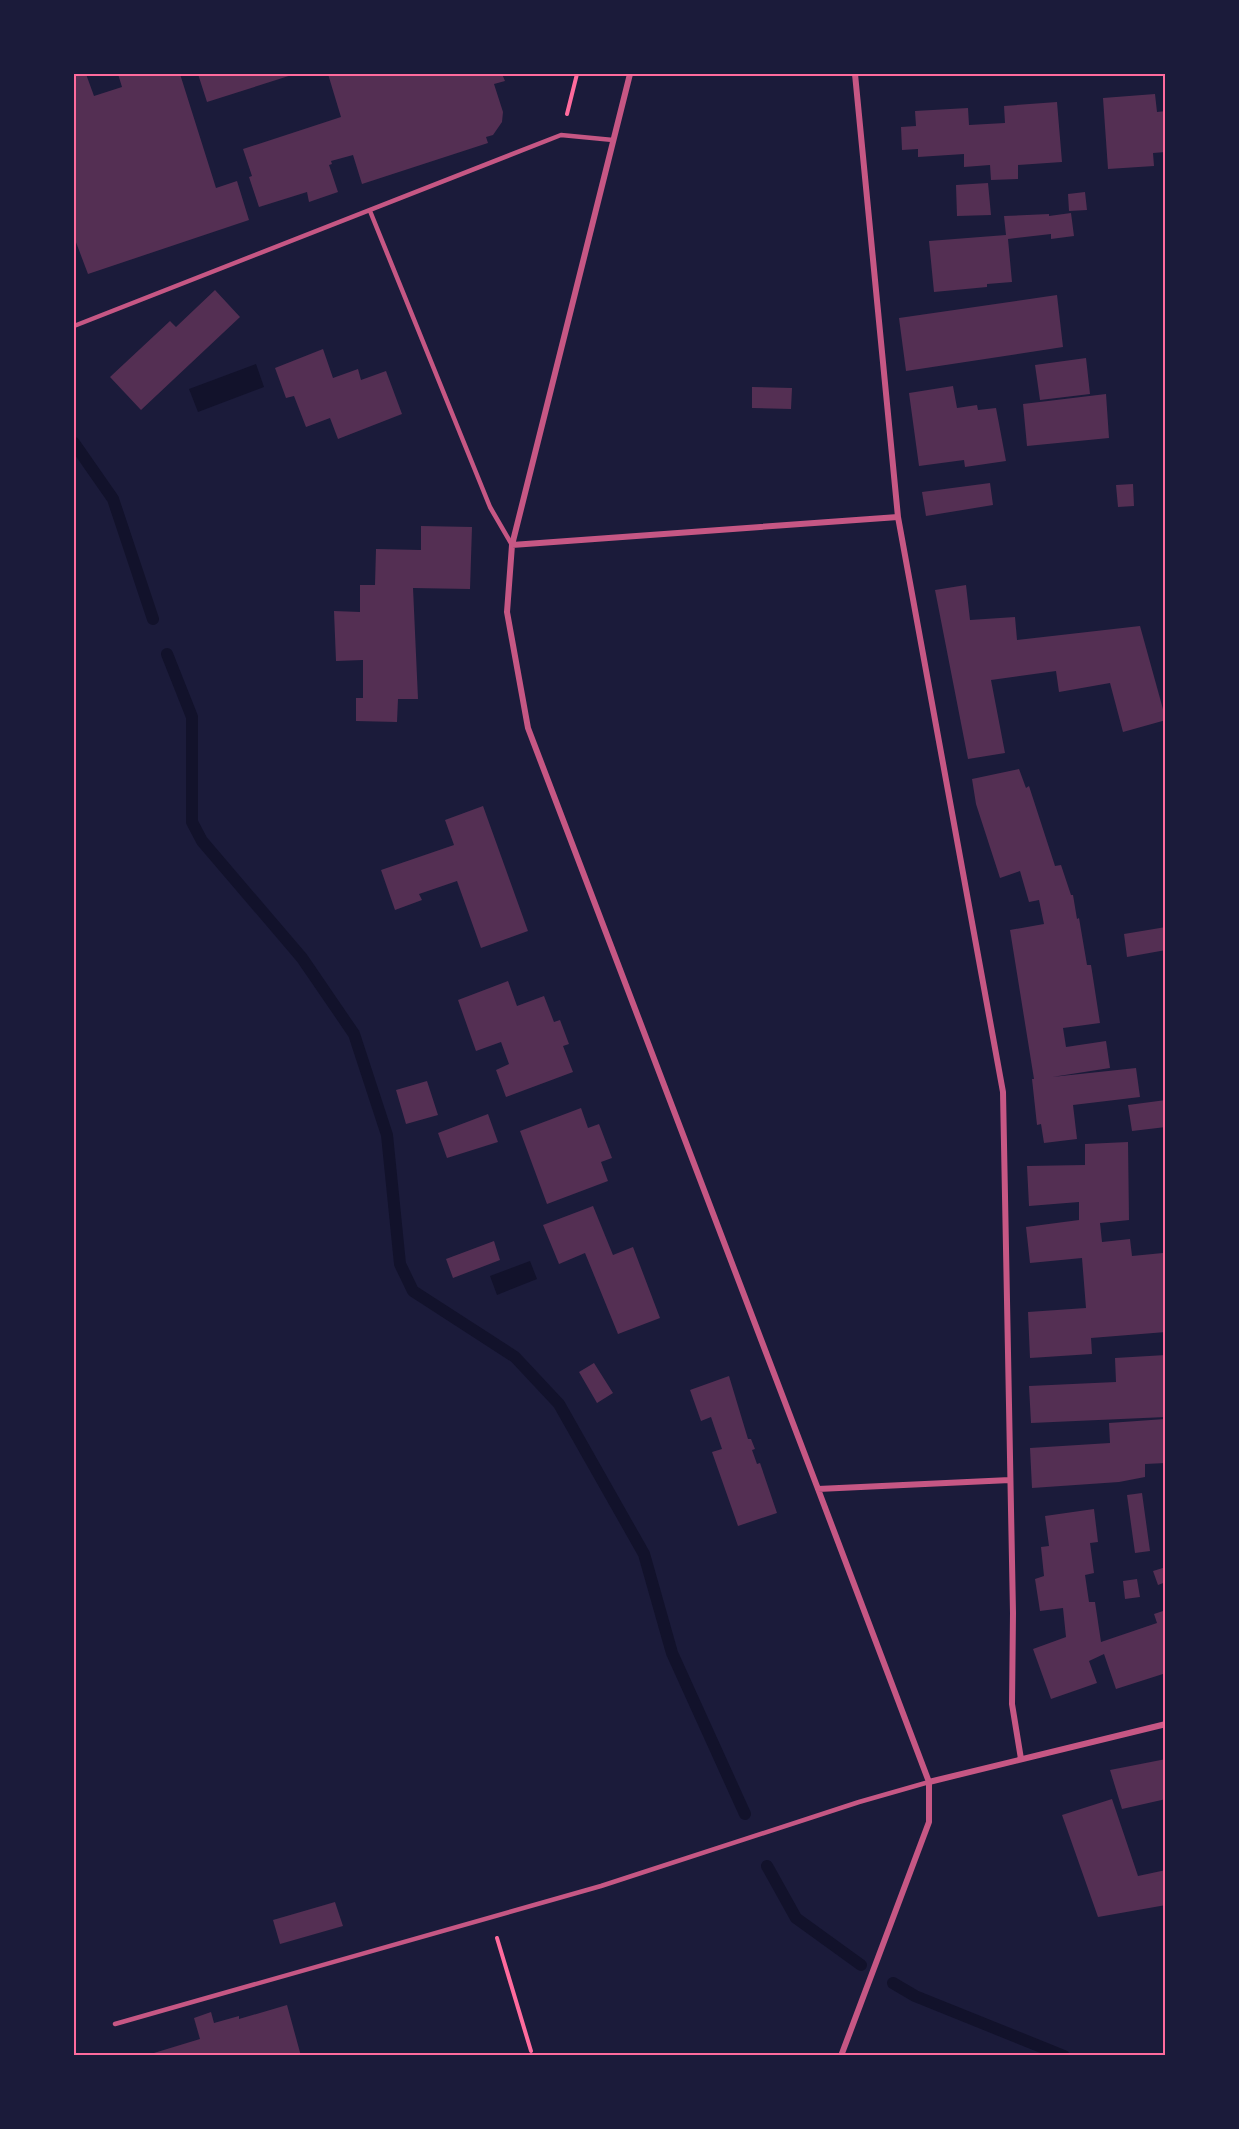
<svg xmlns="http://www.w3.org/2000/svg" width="1239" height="2129" viewBox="0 0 1239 2129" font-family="'Open Sans',sans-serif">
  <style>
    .water { fill: #12122b }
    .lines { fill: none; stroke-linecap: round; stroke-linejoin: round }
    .stream { stroke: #12122b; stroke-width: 12 }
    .building { fill: #542f53 }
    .path { stroke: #ff6b9d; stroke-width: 4 }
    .service { stroke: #c65784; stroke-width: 4.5 }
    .minor { stroke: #c65784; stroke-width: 6 }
    .neatline { fill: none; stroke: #ff6b9d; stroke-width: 2 }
  </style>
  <rect width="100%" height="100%" fill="#1b1b3a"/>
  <path class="water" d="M256,364L264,387L198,412L189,389Z
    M530,1261L537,1279L497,1295L490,1276Z"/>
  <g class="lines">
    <path class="stream" d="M74,443L113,499L153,619
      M167,654L192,717V822L202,841L302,958L354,1034L387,1135L400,1264L413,1291L515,1357L559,1404L644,1554L672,1653L745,1814
      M767,1866L796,1918L861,1965
      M893,1983L915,1996L1064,2056"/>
  </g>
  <path class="building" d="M74,74H86L94,96L122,87L118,74H180L216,188L237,181L249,220L88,274L74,237Z
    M198,74H295L207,102Z
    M328,74H502L505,81L494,84L503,112L502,122L493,135L486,137L488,143L362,184L353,155L331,161L332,164L329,165L338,192L309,202L307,192L259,207L249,177L252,176L243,149L341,117Z
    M1155,94L1157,112L1166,111V152L1153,153L1154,166L1108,169L1103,98Z
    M1057,102L1062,162L1018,165V179L991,180L990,165L964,167V154L918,157V149L902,150L901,127L916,126L915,111L968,108L969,125L1005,123L1004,106Z
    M988,183L991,215L957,216L956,185Z
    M1085,192L1087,210L1069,211L1068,194Z
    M1071,213L1074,236L1051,239V234L1008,239L1012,282L987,284V287L934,292L929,241L1006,235L1004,216L1049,214V216Z
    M215,290L240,317L141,410L110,377L170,321L176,327Z
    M1057,295L1063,347L906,371L899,318Z
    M323,349L333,378L358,369L361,380L386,371L402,414L338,439L330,418L306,427L294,396L286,398L275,368Z
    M1086,358L1090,394L1040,400L1035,365Z
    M953,386L957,408L977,405L978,410L996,408L1006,461L965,467L964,460L919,466L909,393Z
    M752,387L792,388L791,409L752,408Z
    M1106,394L1109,438L1027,446L1023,404Z
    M990,483L993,505L926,516L922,492Z
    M1133,484L1134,506L1118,507L1116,485Z
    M421,526L472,527L470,589L413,588L418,699H398L397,722L356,721V698H363V660L336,661L334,611L360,612V585H375L376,549L421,550Z
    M966,585L970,620L1015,617L1017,640L1140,626L1166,720L1123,732L1110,683L1059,692L1056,671L991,680L1005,753L968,759L935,590Z
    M1019,769L1026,788L1029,786L1055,866L1061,865L1071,895H1073L1077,919L1079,918L1087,965H1091L1100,1023L1063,1028L1066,1047L1106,1041L1110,1068L1052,1077L1136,1068L1140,1097L1073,1105L1077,1139L1044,1143L1041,1124L1037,1125L1032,1079H1034L1010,930L1044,924L1039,900L1029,902L1020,871L1000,878L976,804L972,779Z
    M483,806L528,931L481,948L457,881L419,894L422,900L395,910L381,870L454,845L445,820Z
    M1166,927V950L1127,957L1124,934Z
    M508,981L517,1006L544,996L554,1022L560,1020L569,1044L563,1046L573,1072L506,1097L496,1070L509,1064L501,1042L476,1051L458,1000Z
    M427,1081L438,1115L406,1124L396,1090Z
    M1166,1100V1127L1132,1131L1128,1105Z
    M581,1108L588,1128L599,1124L612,1158L601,1162L608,1181L547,1204L520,1131Z
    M488,1114L498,1142L447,1158L438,1133Z
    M1128,1142L1129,1220L1100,1223L1102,1242L1130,1239L1132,1256L1163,1253L1166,1282V1332L1091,1338L1092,1354L1030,1358L1028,1312L1086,1308L1082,1258L1030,1263L1026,1227L1079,1220V1202L1029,1206L1027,1166L1085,1165V1144Z
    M593,1206L613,1255L633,1247L660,1318L618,1334L585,1253L559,1264L543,1225Z
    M494,1241L500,1260L453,1278L446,1259Z
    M1166,1355V1417L1031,1423L1029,1386L1116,1382L1115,1358Z
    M594,1363L613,1393L597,1403L579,1372Z
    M729,1376L748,1439H751L755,1449L752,1450L757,1464L760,1463L777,1513L738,1526L712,1452L722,1449L711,1417L701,1421L690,1390Z
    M1165,1419L1166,1463L1145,1464V1477L1119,1482L1032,1488L1030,1448L1110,1443L1109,1423Z
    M1142,1493L1150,1551L1135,1553L1127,1495Z
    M1094,1509L1098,1542L1090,1543L1094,1573L1085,1575L1089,1602H1095L1101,1642L1157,1623L1154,1614L1166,1610V1673L1116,1689L1104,1654L1089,1661L1097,1683L1051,1699L1033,1649L1066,1637L1063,1608L1040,1611L1035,1579L1044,1576L1041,1547L1049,1546L1045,1516Z
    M1166,1567V1582L1158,1585L1153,1571Z
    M1137,1579L1140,1597L1125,1599L1123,1581Z
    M1166,1759V1799L1122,1809L1110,1770Z
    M1112,1799L1138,1876L1166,1870V1905L1098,1917L1062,1815Z
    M335,1902L343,1926L280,1944L273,1920Z
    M287,2005L301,2056H144L200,2039L194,2018L211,2012L214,2023L239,2016V2019Z"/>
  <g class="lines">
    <path class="path" d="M567,114L577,74
      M497,1938L531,2051"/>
    <path class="service" d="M370,211L490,507L512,545
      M74,326L561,135L613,140
      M115,2024L601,1886L859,1802L929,1782"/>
    <path class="minor" d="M630,74L512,545L507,612L528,728L818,1489L1010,1480
      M855,74L898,517L1003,1092L1013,1613L1012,1704L1021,1759
      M512,545L898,517
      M818,1489L929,1782V1822L841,2056
      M929,1782L1166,1724"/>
  </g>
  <rect width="1239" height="2129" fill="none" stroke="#1b1b3a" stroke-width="150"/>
  <rect x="75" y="75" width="1089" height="1979" class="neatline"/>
</svg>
